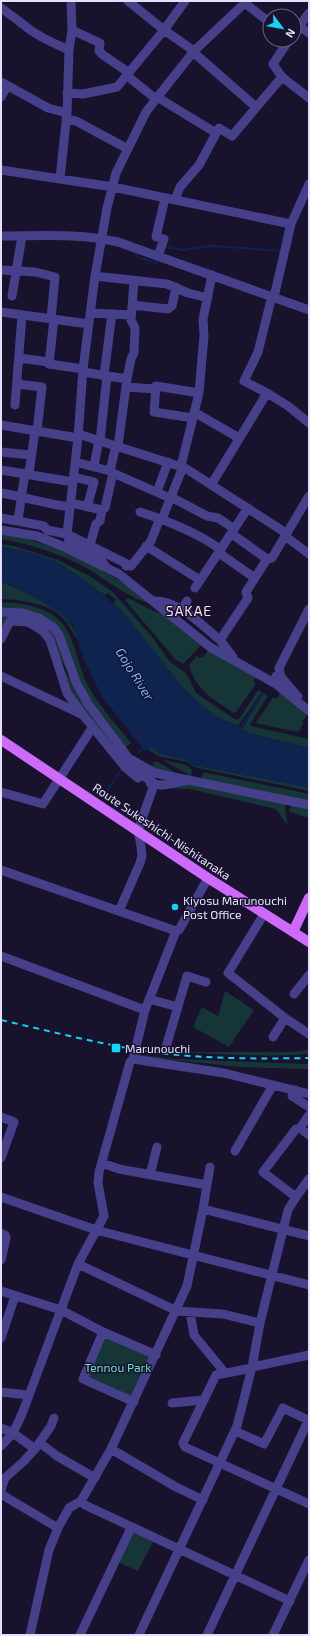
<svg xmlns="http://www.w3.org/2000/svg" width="310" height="1636" viewBox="0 0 310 1636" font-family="'Exo 2',sans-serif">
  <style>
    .green { fill: #163536 }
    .water { fill: #0f234f }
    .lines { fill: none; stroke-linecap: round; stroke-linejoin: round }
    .stream { stroke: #0f234f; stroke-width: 2 }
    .minor { stroke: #463f8a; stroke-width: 9 }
    .major { stroke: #cd69fb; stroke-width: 10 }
    .rail { stroke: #10d4f9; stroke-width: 2; stroke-dasharray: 6 5; stroke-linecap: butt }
    .poi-dot { fill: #10d4f9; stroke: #18122c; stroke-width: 1.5 }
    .labels { text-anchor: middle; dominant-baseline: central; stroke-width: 3; stroke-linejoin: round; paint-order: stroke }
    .street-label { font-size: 12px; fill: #e4dffe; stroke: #18122c }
    .poi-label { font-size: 12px; fill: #e4dffe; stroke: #18122c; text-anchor: start }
    .park-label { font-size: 12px; fill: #6adec8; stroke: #18122c }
    .water-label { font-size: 13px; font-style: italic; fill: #70b2fb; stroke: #18122c }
    .quarter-label { font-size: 14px; letter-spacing: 1px; fill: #fee1f2; stroke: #18122c }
  </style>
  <rect width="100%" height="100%" fill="#18122c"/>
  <path class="green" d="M1,533C58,543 109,571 155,605C129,599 110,582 88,569C62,554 30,544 1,539Z
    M1,544L14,546L58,560L91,577L113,592L152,637L170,662L186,673L196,693L236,720L239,719L258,690L262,692L238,726C183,708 153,642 113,603L116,600L108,593L104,595C89,584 67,566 49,559C34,553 17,549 1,547Z
    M1,582C17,587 55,606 66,618C72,625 75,632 78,640C72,633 69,625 64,619C49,603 21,600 1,599Z
    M128,598L155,612L164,614L202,644L183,664L176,660L125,600Z
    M1,602C25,603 56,608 68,632C76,648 79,667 87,684C98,705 116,724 131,743L125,748L104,722L79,683L62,634L1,609Z
    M1,614C19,613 47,618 57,635C62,646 65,660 68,671C47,639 56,622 9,617L1,634Z
    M209,649L256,677L253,682L256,684L236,712L234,713C212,698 197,692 189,665L197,656L199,658L204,656Z
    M58,662L126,758L120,759L70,690Z
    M264,693L268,696L250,724L251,726L309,739V748L249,733L242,729Z
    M280,693L306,713V717L302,721L303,724L299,731L297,732L256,723L273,697L276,699Z
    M149,747L156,751L158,753L189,761L194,765L306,787L309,788V791L194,767L188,762L158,756L147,749Z
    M162,760L187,765L192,771L191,777L186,773Z
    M157,761L179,775L152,768L154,762Z
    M203,772L309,794V802L201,780Z
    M188,782L285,804L287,825L276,809L190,789L158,788Z
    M292,805L309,808V818L290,812L289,809Z
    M225,991L254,1010L229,1047L193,1027L202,1007L218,1016Z
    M309,1050V1054C265,1058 220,1054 177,1052H291Z
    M136,1054L175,1059L309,1064V1069L239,1067L137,1056Z
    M106,1337L149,1355L150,1359L133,1396L129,1397L87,1379L103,1338Z
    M135,1533L153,1542L138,1571L118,1562L132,1534Z"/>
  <path class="water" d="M1,547L15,549L51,559L83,579L106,597L127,617L183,688L205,708L228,723L238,726L249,733L309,748V788L194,765L189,761L158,753L156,751L149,748L144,750L102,697L84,660L73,627L65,617L35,597L11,585L1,582Z"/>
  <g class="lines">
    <path class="stream" d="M282,241L286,226
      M164,247L184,250L209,246L230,247L280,251
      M132,251L138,257L156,263L159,259
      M240,729L263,693
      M138,753L144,747
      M103,797L122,768"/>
    <path class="minor" d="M128,1L164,30L194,51
      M245,3L270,23
      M1,8C11,15 20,22 29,29C41,38 55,44 69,50
      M299,26L309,33
      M72,30L100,43L99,51L103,55L128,72
      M294,33L309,13
      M289,40L273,64L282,77L309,98
      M193,52L256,107
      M126,75L156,99
      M1,82L48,108L67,113
      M67,93L83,94L117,87L164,30L185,1
      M1,97L7,86
      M157,97L216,133
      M66,119L76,121L128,149
      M1,170L113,187L291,224
      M60,178L67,113L69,50L72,30L71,1
      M175,200L180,187L199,165L219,128L232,136L282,77
      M1,236C39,236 80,233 118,242L309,310
      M158,256L164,239L156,237L165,198
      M1,270L35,272L55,277L51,319
      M95,276L167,284L188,293L208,298
      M12,296L22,236
      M274,297L291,224L309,184
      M132,305L168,309L172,306L176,287
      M1,312L89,324
      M90,313L131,315
      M54,319L49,364L83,369
      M19,358L49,362
      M83,372L127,379L118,446
      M104,375L112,314
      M127,379L131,359L134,353L135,328L131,320L134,281
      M17,384L42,387L37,431
      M126,387L155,389
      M267,393L288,406L309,423
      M15,405L22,315
      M194,412L239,438
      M193,418L154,412L156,386L199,393
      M1,425L78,438
      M78,434L185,468L286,533
      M100,441L107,376
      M1,452L31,455
      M75,462L110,471L113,473L170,498
      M94,466L99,440
      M181,466L199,393L204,336L203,319L212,275
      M1,470L73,482
      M110,471L116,445
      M29,473L35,431
      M74,477L94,482L87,507
      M211,485L267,393L244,381L258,352L272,296
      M157,492L168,462
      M1,493C25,497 47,504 70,507
      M171,497L207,516L218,518L233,528
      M71,503L102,510L105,508L113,473
      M140,512C168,521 197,532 221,550
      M1,518L44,526L47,530L67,534L131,566
      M162,519L183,467
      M18,520L25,473
      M1,530L37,536L62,546L119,574L210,647L276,684L309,711
      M232,534L267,559
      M285,536L309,554
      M90,545L96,524L100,521L102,510
      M146,546L200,580
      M219,553L255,578
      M126,566H131L151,541L160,518
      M107,568L101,560L69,541L67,534L78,438L83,369L95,276L107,208L116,173L146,112L156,99L194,51L247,1
      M195,588L248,508
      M155,601C180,601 201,625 220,640
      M182,610L187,601
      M1,612L23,613L39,618L54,628L59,635L76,682L88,704L130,760L138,773L153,782L154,785L138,830L141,846L142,856L140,863L119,911
      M1,639L10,621L28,622L35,626L44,632L50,640L67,693L83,715
      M233,657L220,640L248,598L246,592L267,559L272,558L309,496
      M1,676L83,715L125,767L138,778
      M276,676L281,677L298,697
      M281,677L279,668L309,609
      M132,760L155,773L309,805
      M150,783C162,788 177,782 189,780
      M1,792L43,804L92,728
      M1,870L176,931
      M264,914L228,973L285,1018L309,1034
      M1,956L145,1010
      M294,994L309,975
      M149,999L178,1007
      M273,1037L285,1018
      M166,1047L187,976L206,982
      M133,1059L224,1073L309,1094
      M296,1090L292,1096L309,1107
      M1,1117L14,1122L1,1158
      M300,1128L309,1115
      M309,1135L300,1128L296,1129L263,1172L296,1197L309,1179
      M235,1151L273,1085
      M102,1163L119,1169L207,1185
      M150,1175L157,1147
      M1,1197L96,1230L309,1285
      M203,1209L210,1167
      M1,1233L5,1235L6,1238L1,1260
      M78,1264L177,1311L223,1314L260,1323
      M1,1291L61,1310L103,1332L156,1355
      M190,1312L194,1335L225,1373
      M103,1332L83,1379L134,1402
      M1,1338L15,1296
      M252,1367L309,1355
      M252,1368L216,1375L183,1443L185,1447L309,1504
      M1,1392L28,1395
      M172,1403L203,1400
      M1,1428L13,1433L35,1449L51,1426L54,1418
      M235,1431L264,1444L283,1408L308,1420
      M40,1443L57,1456L95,1478
      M1,1446L13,1433L22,1414L78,1264L104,1216L98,1183L99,1172L130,1062L133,1059L145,1010L176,931L179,930L208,878
      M111,1449L176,1487L203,1500
      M1,1490L5,1478L23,1462L35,1449
      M1,1494L58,1528
      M81,1501L85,1505L290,1601
      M30,1635L49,1550L58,1528L69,1508L81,1501L111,1449L187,1286L203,1209L309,1236
      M80,1635L131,1528
      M139,1635L237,1426L252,1367L260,1323L288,1210L296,1197
      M207,1635L309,1419
      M273,1635L309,1560"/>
    <path class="major" d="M1,740L208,878L309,942
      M293,932L309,898"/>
    <path class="rail" d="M1,1020C49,1031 96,1043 144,1051C199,1059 254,1059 309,1058"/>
  </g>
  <g class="poi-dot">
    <circle cx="175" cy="907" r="4"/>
    <rect x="111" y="1043" width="10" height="10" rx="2"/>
  </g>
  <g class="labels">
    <g class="street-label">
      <text transform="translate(162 831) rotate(34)">Route Sukeshichi-Nishitanaka</text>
    </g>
    <g class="poi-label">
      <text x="183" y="900">Kiyosu Marunouchi<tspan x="183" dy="14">Post Office</tspan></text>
      <text x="125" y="1048">Marunouchi</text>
    </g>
    <g class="park-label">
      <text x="118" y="1367">Tennou Park</text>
    </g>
    <g class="water-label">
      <text transform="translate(135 674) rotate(58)">Gojo River</text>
    </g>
    <g class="quarter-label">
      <text x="189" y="610">SAKAE</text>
    </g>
  </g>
  <rect width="310" height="1636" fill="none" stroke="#e4dffe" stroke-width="4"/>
  <g transform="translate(282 28) rotate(122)"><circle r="19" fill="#18122c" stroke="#6a6480"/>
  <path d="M0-3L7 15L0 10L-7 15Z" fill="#10d4f9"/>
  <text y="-6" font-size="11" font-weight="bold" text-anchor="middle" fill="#e4dffe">N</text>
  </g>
</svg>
